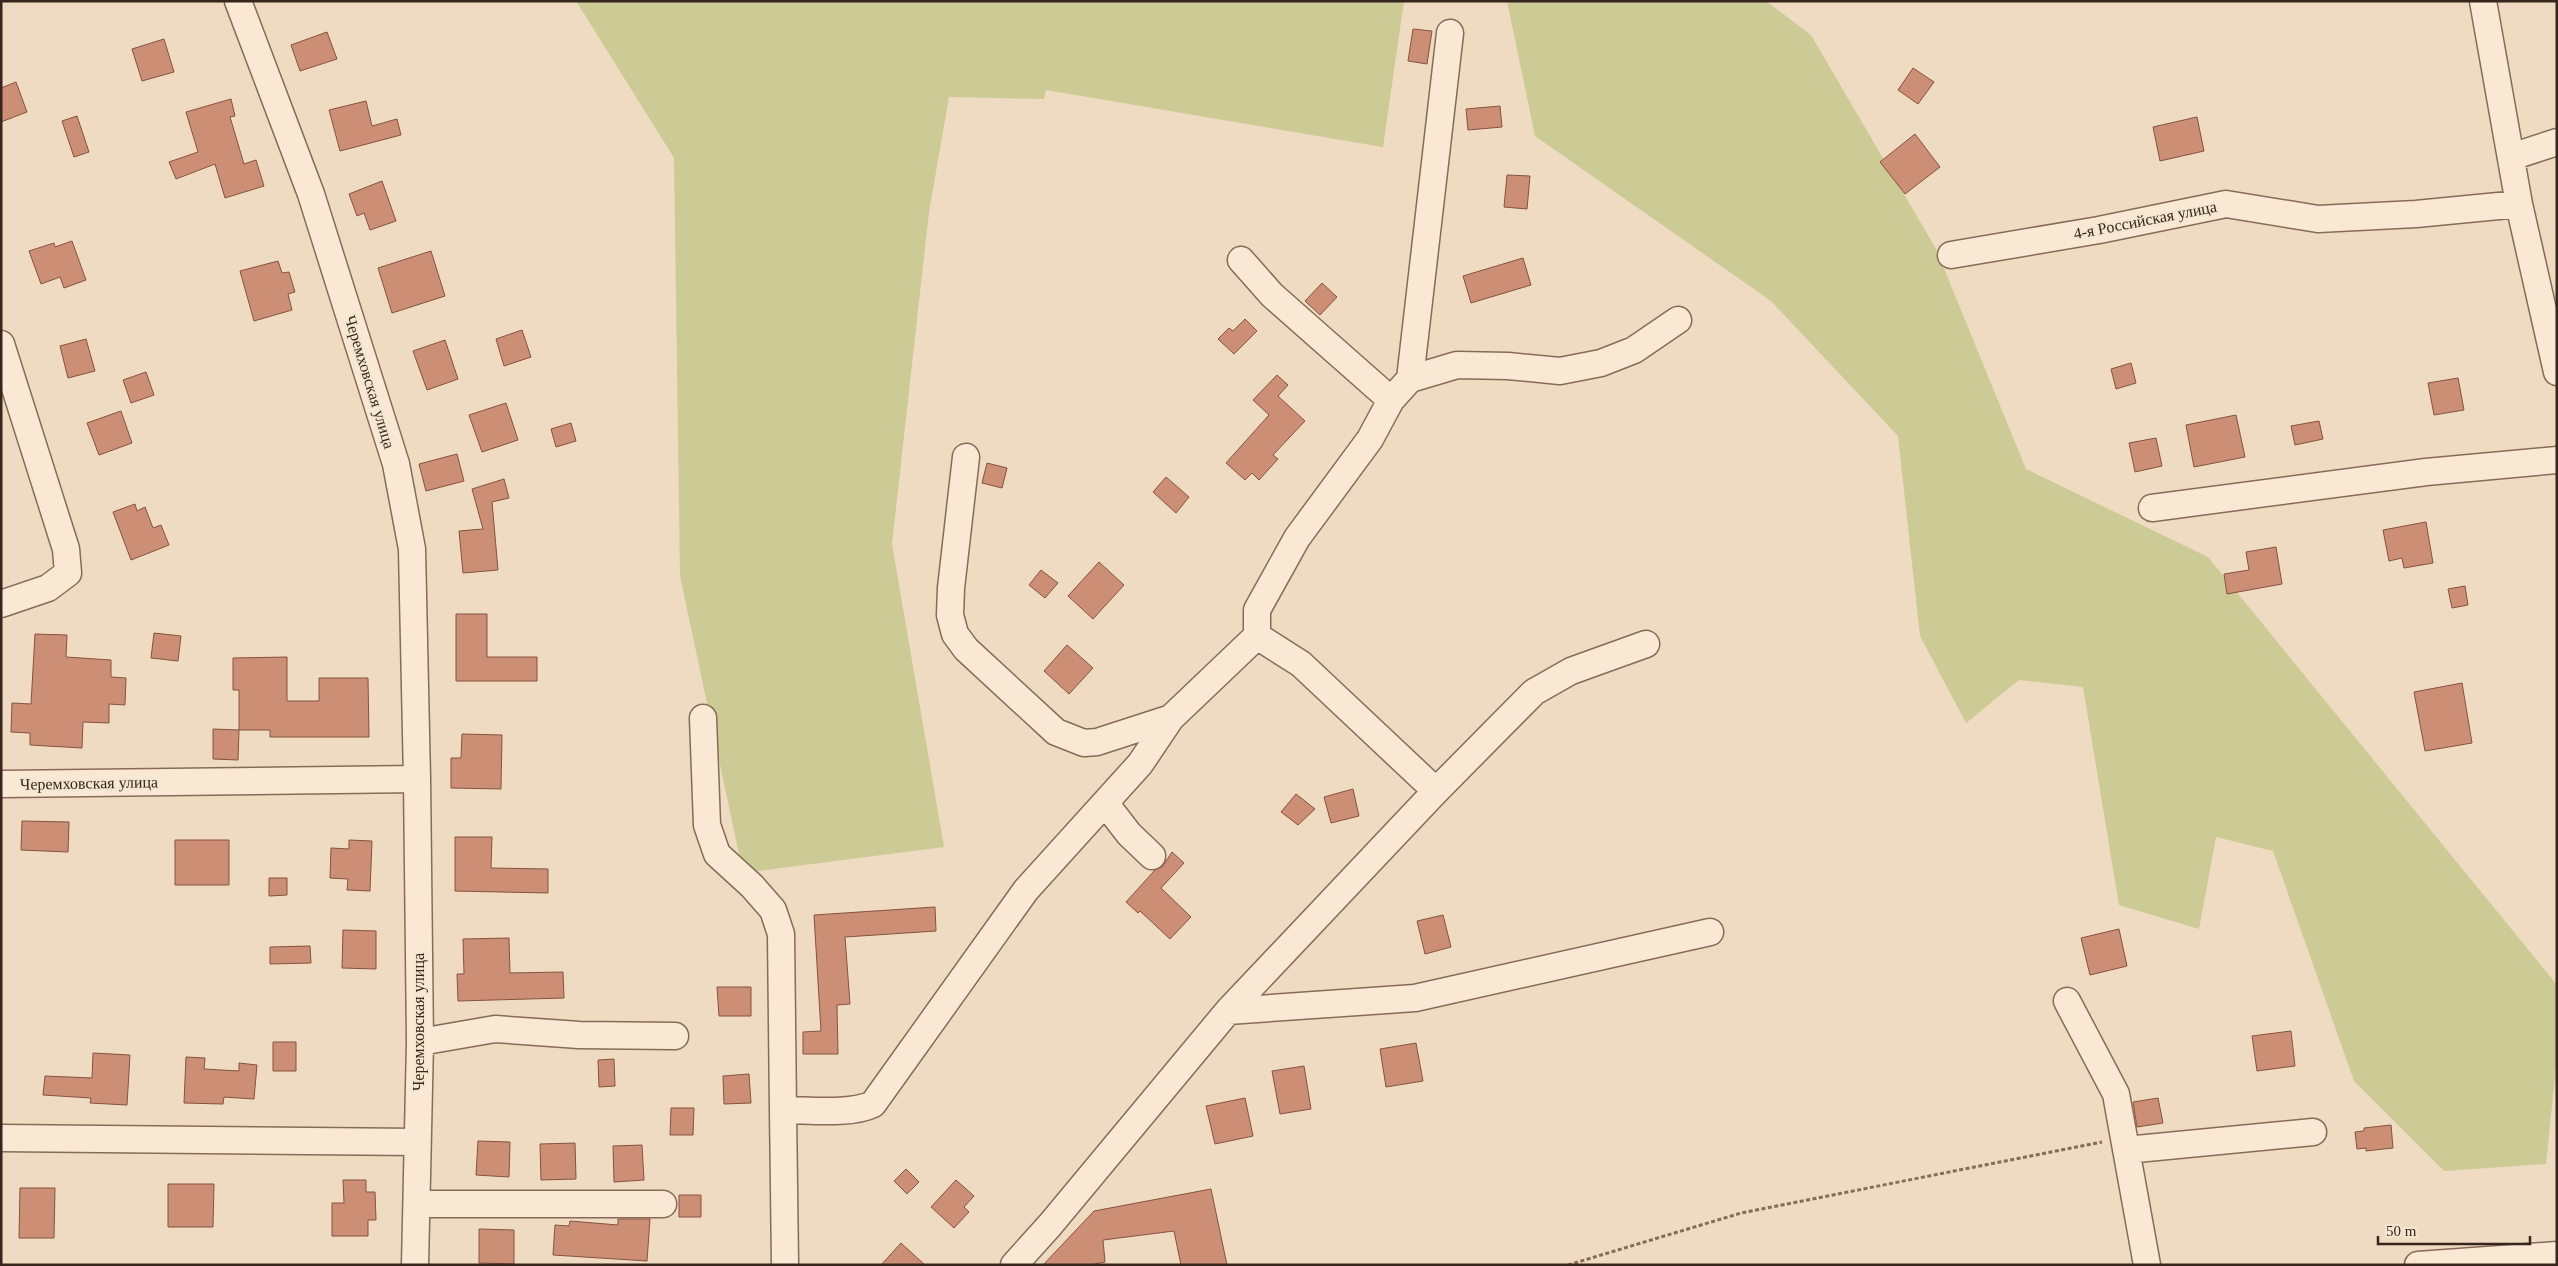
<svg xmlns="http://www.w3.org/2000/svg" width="2558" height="1266" viewBox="0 0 2558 1266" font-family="Georgia,serif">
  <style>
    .green { fill: #cccb95 }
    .building { fill: #cc8f76; stroke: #86523e }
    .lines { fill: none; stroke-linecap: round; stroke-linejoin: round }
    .minor-casing { stroke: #876b58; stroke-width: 29 }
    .path { stroke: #876b58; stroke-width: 3; stroke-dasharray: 4 2.5; stroke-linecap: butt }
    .minor { stroke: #f9e9d4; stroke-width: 26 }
    .labels { text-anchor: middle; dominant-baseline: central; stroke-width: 4.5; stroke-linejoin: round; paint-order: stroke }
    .street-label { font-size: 16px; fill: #37261d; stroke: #f5e6d0 }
  </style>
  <rect width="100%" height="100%" fill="#eedbc1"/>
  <path class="green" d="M576,1H1404L1383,147L1046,90L1044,99L949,97L929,212L892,544L944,847L743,873L680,576L674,158Z
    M1507,1H1766L1811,35L1936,249L2026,469L2208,557L2557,985V1057L2546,1164L2444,1171L2354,1081L2273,851L2216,837L2199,929L2119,905L2083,687L2019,680L1966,723L1920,636L1898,436L1771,301L1535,136Z"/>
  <path class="building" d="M1413,29L1432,31L1427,64L1408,61Z
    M327,32L337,59L300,71L291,45Z
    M164,39L174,72L142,81L132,49Z
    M1913,68L1934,82L1918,104L1898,90Z
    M16,82L27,112L1,122V88Z
    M231,99L235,116L230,117L244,164L256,160L264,186L225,198L215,164L176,179L169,162L198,152L186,112Z
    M366,101L372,126L397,119L401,135L340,151L329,110Z
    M1500,106L1502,127L1468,130L1466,109Z
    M77,116L89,152L74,157L62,121Z
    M2197,117L2204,151L2160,161L2153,127Z
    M1915,134L1940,167L1905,194L1880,162Z
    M1507,175L1530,176L1527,209L1504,207Z
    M382,181L396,221L370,230L364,213L357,216L349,194Z
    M72,241L86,280L64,288L60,277L41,284L29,251L54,243L55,247Z
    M431,251L445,296L392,313L378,268Z
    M1523,258L1531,285L1471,303L1463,276Z
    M278,261L282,273L289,272L295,292L288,294L292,310L254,321L240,271Z
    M1322,283L1337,297L1320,315L1305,301Z
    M1245,319L1257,331L1234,354L1218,339L1229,328L1233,331Z
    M522,330L531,357L504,366L496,339Z
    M86,339L95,371L68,378L60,346Z
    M445,340L458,379L427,390L413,351Z
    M2131,363L2136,383L2116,389L2111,369Z
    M146,372L154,395L131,403L123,380Z
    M1277,375L1288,385L1278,396L1305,421L1273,455L1278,459L1259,480L1252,473L1245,480L1226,463L1269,415L1253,400Z
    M2458,378L2464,410L2434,415L2428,383Z
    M506,403L518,440L482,452L469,415Z
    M121,411L132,443L99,455L87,423Z
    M2236,415L2245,457L2194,467L2186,425Z
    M2319,421L2323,439L2295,445L2291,426Z
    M571,423L576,441L556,447L551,429Z
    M2156,438L2162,466L2135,472L2129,443Z
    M457,454L464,481L426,491L419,464Z
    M987,463L1007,468L1002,488L982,483Z
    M1166,477L1189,497L1176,513L1153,492Z
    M504,479L509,498L492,502L498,570L463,573L459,531L483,529L472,489Z
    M135,504L137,511L145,507L153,528L161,525L169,545L131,560L113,512Z
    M2426,522L2433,563L2404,568L2402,558L2389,561L2383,530Z
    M2276,547L2282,584L2227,594L2224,574L2249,570L2246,552Z
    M1099,562L1124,585L1093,619L1068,596Z
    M1041,570L1058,583L1045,598L1029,585Z
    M2465,586L2468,605L2452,608L2448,589Z
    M456,614H487V657H537V681H456Z
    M154,633L181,636L178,661L151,658Z
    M35,634L67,635L66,657L111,660V677L126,678L125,705L109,704V723L83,722L82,748L30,745V733L11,732L12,703L31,704Z
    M1067,645L1093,668L1069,694L1044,671Z
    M287,657V701H319V678H368L369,737H270V730H239V690H233V658Z
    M2462,683L2472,743L2425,751L2414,692Z
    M213,729L239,730L238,760L213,759Z
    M462,734L502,735L501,789L451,788V758H461Z
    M1353,789L1359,816L1331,823L1324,797Z
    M1296,794L1315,809L1298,825L1281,812Z
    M22,821L69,822L68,852L21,850Z
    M455,837H492L491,868L548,869V893L455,891Z
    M175,840H229V885H175Z
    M349,840L372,841L370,891L347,890L348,879L330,878L331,848L349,849Z
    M1172,852L1184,863L1161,888L1191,917L1170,939L1140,911L1138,913L1126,902L1155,870L1163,866Z
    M269,878H287V895L269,896Z
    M935,907L936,931L845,937L850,1004L837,1005L838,1054H803V1032L821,1031L814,915Z
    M1443,915L1451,947L1425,954L1417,921Z
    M2119,929L2127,966L2090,975L2081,938Z
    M343,930L376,931V969L342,968Z
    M509,938L510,973L563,972L564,998L458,1001L457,974H464L463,939Z
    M310,946L311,963L270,964V947Z
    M717,987H751V1016H719Z
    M2291,1031L2295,1066L2257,1071L2252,1036Z
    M273,1042H296V1071H273Z
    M1416,1043L1423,1081L1386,1087L1380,1049Z
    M93,1053L130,1055L127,1105L90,1103L91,1098L43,1095L45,1076L92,1078Z
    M186,1057L205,1058L204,1069L239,1071V1063L257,1065L254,1099L224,1097L223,1104L184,1103Z
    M614,1059L615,1086L599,1087L598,1060Z
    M1304,1066L1311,1109L1280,1114L1272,1071Z
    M749,1074L751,1103L724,1104L723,1076Z
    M1245,1098L1253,1136L1215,1144L1206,1106Z
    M2158,1098L2163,1123L2137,1127L2133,1102Z
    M671,1108H694L693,1135H670Z
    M2391,1125L2393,1148L2366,1151V1148L2357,1149L2355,1132L2364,1131V1128Z
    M478,1141L510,1142L509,1177L476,1175Z
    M575,1143L576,1179L541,1180L540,1144Z
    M642,1145L644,1180L614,1182L613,1146Z
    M906,1169L919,1182L907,1194L894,1181Z
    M343,1180H366V1192H375L376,1220H368V1236H332V1203H344Z
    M956,1180L974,1196L964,1207L969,1212L954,1228L931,1207Z
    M168,1184H214L213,1227H168Z
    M20,1188H55L54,1238H19Z
    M1211,1189L1227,1265H1181L1174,1231L1103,1240L1105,1262L1090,1265H1043L1094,1211Z
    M679,1195H701V1217H679Z
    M618,1219H650L647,1261L553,1255L555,1225L569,1226L570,1221L618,1225Z
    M479,1229L514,1230V1264L479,1263Z
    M901,1243L925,1265H881Z"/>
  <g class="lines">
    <defs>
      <path id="minor" d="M238,1L311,194L396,464L412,549L417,779L420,1042L415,1265
        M2483,1L2519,204L2557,372
        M2511,157L2557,142
        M1951,255L2099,230L2226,204L2318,219L2416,214L2519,204
        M1241,260L1272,295L1391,400
        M1,344L66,549L68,573L48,588L1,604
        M1410,379L1457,365L1508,366L1560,371L1601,363L1634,350L1678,320
        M966,457L951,588L950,615L955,634L966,649L1056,732L1084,743L1097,742L1171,718L1257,636
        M2152,508L2426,472L2557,460
        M703,718L707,825L717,854L752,886L773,910L781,934L783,1110
        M1,784L417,779
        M1436,791L1301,664L1257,636V610L1297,538L1370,439L1391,400L1410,379L1450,33
        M1105,803L1129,834L1152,856
        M2067,1001L2116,1094L2147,1265
        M1228,1011L1415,998L1710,932
        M420,1042L495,1029L579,1035L675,1036
        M1,1138L417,1142
        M2126,1150L2313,1132
        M417,1204H663
        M785,1265L783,1110C809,1110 851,1115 873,1104L1026,890L1140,764L1171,718
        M1014,1265L1050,1225L1228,1011L1436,791L1534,692L1571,671L1646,644
        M2418,1265L2557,1255"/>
    </defs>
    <use href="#minor" class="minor-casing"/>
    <path class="path" d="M1568,1265L1741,1213L2102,1142"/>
    <use href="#minor" class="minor"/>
  </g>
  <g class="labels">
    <g class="street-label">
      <text transform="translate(2145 220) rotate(-11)">4-я Российская улица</text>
      <text transform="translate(370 382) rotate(73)">Черемховская улица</text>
      <text transform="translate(89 783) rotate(-1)">Черемховская улица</text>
      <text transform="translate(418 1022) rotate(-90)">Черемховская улица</text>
    </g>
  </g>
  <rect width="2558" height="1266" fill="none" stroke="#37261d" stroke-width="5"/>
  <path d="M2378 1236v8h152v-8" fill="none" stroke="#37261d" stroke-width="2.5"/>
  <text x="2386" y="1236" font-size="15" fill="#37261d" stroke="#f5e6d0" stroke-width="4" paint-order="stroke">50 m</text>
</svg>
